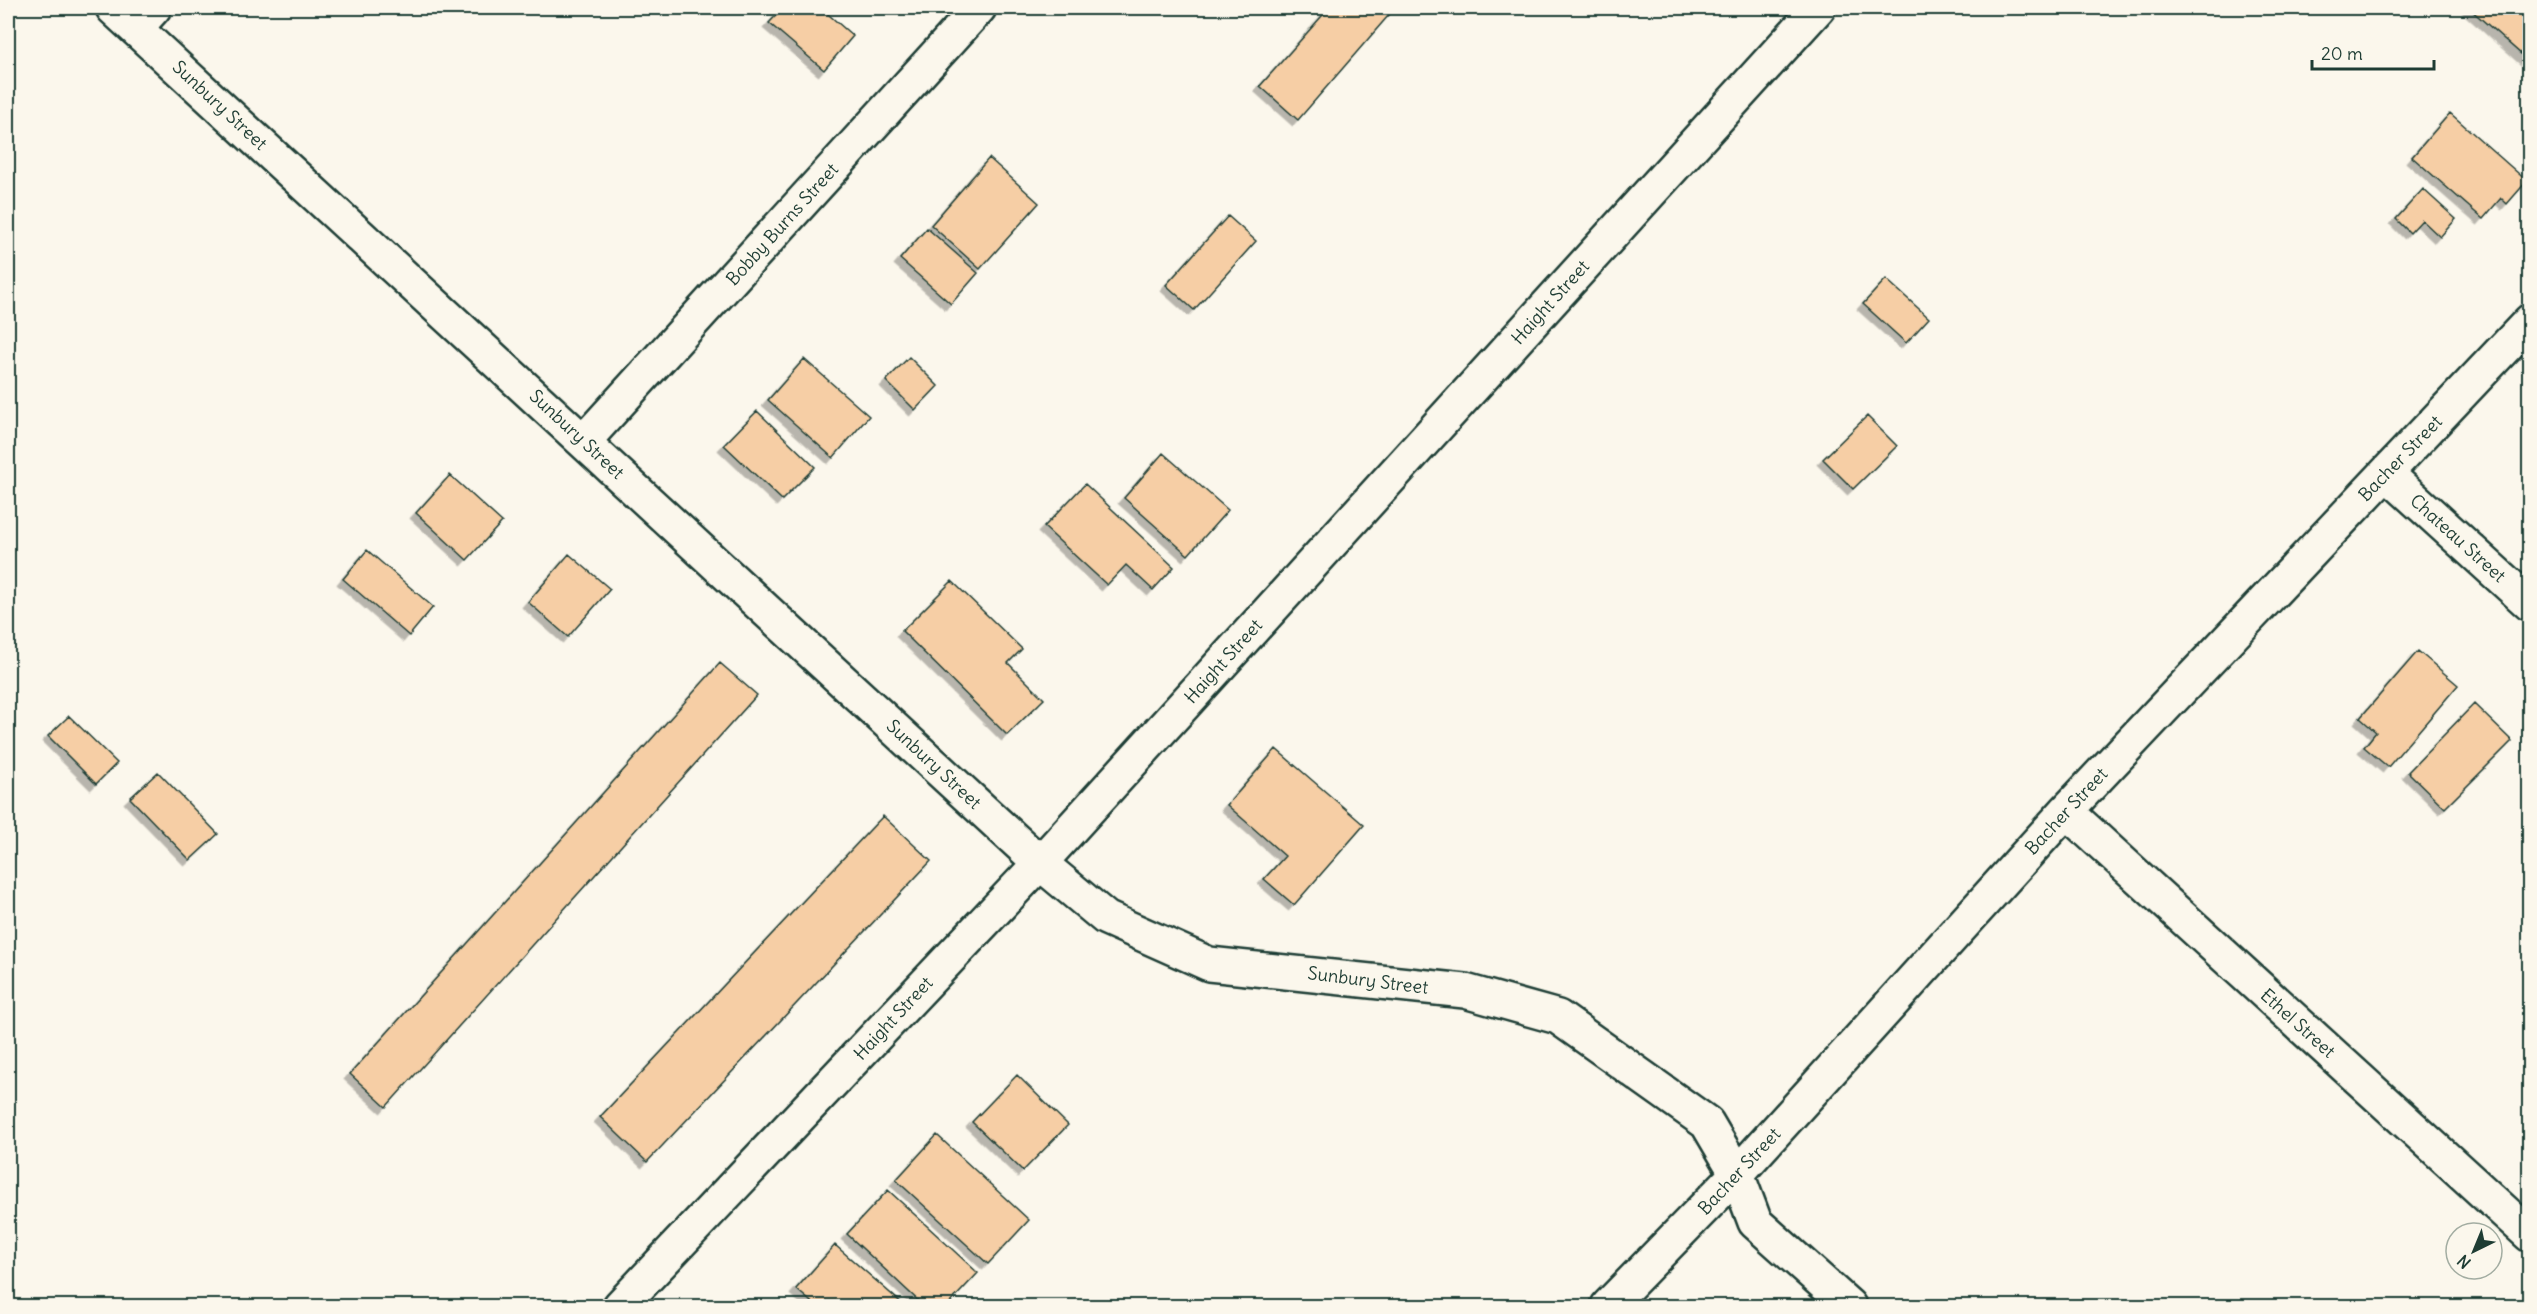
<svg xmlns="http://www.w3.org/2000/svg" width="2537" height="1314" viewBox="0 0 2537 1314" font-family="Delius,sans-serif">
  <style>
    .building { fill: #f6cea5; stroke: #1f3d34; stroke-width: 1.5; filter: url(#shadow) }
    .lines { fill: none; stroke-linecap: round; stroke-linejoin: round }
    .street-casing { stroke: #1f3d34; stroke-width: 38 }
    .secondary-casing { stroke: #1f3d34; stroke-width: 38 }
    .street { stroke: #fbf7ec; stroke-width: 33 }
    .secondary { stroke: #fbf7ec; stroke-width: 33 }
    .labels { text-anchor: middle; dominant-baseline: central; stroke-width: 5; stroke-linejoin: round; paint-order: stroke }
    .street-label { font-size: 18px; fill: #1f3d34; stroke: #fbf7ec }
  </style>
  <defs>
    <filter id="shadow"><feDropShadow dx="-5.5" dy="5.5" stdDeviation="0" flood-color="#0004"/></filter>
  </defs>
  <rect width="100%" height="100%" fill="#fbf7ec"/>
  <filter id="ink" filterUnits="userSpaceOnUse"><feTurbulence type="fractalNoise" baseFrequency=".0167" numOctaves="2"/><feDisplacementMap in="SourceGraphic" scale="12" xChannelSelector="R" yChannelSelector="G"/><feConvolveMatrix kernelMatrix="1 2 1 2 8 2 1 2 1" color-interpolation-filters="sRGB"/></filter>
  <g filter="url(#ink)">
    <path class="building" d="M783,8H821L853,36L824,70L769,23Z
      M1329,8H1395L1298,120L1260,86Z
      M2469,8H2530V62Z
      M2450,113L2527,181L2507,204L2501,198L2483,219L2412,157Z
      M989,158L1039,203L980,269L931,225Z
      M2423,189L2456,219L2440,237L2422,220L2410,233L2396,219Z
      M1228,216L1256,241L1194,310L1166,285Z
      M927,228L978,273L951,304L900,259Z
      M1886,279L1929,318L1906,343L1863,304Z
      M909,357L938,386L915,410L886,381Z
      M804,359L869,416L833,458L768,400Z
      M757,411L815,467L782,500L724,445Z
      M1867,416L1897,446L1853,489L1823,459Z
      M1163,453L1228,510L1188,555L1124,498Z
      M450,475L502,522L467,560L416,513Z
      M1085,484L1174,567L1153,590L1126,565L1107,585L1044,527Z
      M367,550L433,607L409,636L343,579Z
      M569,554L610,589L568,637L528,602Z
      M952,581L1022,649L1008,663L1044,699L1007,735L902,631Z
      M2418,651L2458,685L2388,767L2364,747L2376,732L2360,718Z
      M720,663L757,695L386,1107L350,1074Z
      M2474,704L2512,741L2445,808L2408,772Z
      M69,716L117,763L96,784L48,736Z
      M1276,749L1364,825L1294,905L1264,879L1285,856L1227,805Z
      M158,772L218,834L190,860L130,798Z
      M883,816L931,861L647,1162L600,1117Z
      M1017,1075L1068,1125L1023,1171L972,1122Z
      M937,1135L1029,1220L988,1264L896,1180Z
      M888,1190L978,1273L947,1306H924L847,1234Z
      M835,1245L905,1306H816L796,1289Z"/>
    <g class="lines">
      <defs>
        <path id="street" d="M136,28L154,8
          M585,440L979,8
          M2386,473L2530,604
          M2066,811L2530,1235
          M620,1306L1040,863L1818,8
          M1608,1306L1737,1174L2066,811L2530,321"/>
        <path id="secondary" d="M113,8L1040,863L1106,918L1209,964L1465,991L1558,1017L1707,1123L1737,1174L1755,1222L1849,1306"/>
      </defs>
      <use href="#street" class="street-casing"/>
      <use href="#secondary" class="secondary-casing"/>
      <use href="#street" class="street"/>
      <use href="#secondary" class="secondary"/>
    </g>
  </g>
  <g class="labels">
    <g class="street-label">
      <text transform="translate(220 105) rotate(43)">Sunbury Street</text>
      <text transform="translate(782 224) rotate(-48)">Bobby Burns Street</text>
      <text transform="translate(1550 302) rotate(-48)">Haight Street</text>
      <text transform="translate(577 434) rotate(43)">Sunbury Street</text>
      <text transform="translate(2400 458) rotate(-46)">Bacher Street</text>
      <text transform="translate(2458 538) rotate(42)">Chateau Street</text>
      <text transform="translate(1223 661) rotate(-48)">Haight Street</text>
      <text transform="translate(934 764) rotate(43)">Sunbury Street</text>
      <text transform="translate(2066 811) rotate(-47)">Bacher Street</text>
      <text transform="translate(1368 980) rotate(7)">Sunbury Street</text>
      <text transform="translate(893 1018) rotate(-47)">Haight Street</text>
      <text transform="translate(2298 1023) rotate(42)">Ethel Street</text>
      <text transform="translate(1739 1171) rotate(-47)">Bacher Street</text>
    </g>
  </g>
  <rect width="2537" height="1314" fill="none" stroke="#fbf7ec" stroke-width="30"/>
  <rect x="15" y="15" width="2507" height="1284" fill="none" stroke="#1f3d34" stroke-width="2" filter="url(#ink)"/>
  <g transform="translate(2474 1251) rotate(223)"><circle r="28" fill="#fbf7ec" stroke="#a3ada2" stroke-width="1.5"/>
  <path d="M0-4.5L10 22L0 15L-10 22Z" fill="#1f3d34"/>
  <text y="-9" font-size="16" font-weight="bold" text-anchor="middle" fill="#1f3d34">N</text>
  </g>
  <path d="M2312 60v9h122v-9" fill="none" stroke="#1f3d34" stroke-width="3"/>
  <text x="2321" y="60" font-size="18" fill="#1f3d34" stroke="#fbf7ec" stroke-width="4.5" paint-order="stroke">20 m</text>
</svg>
